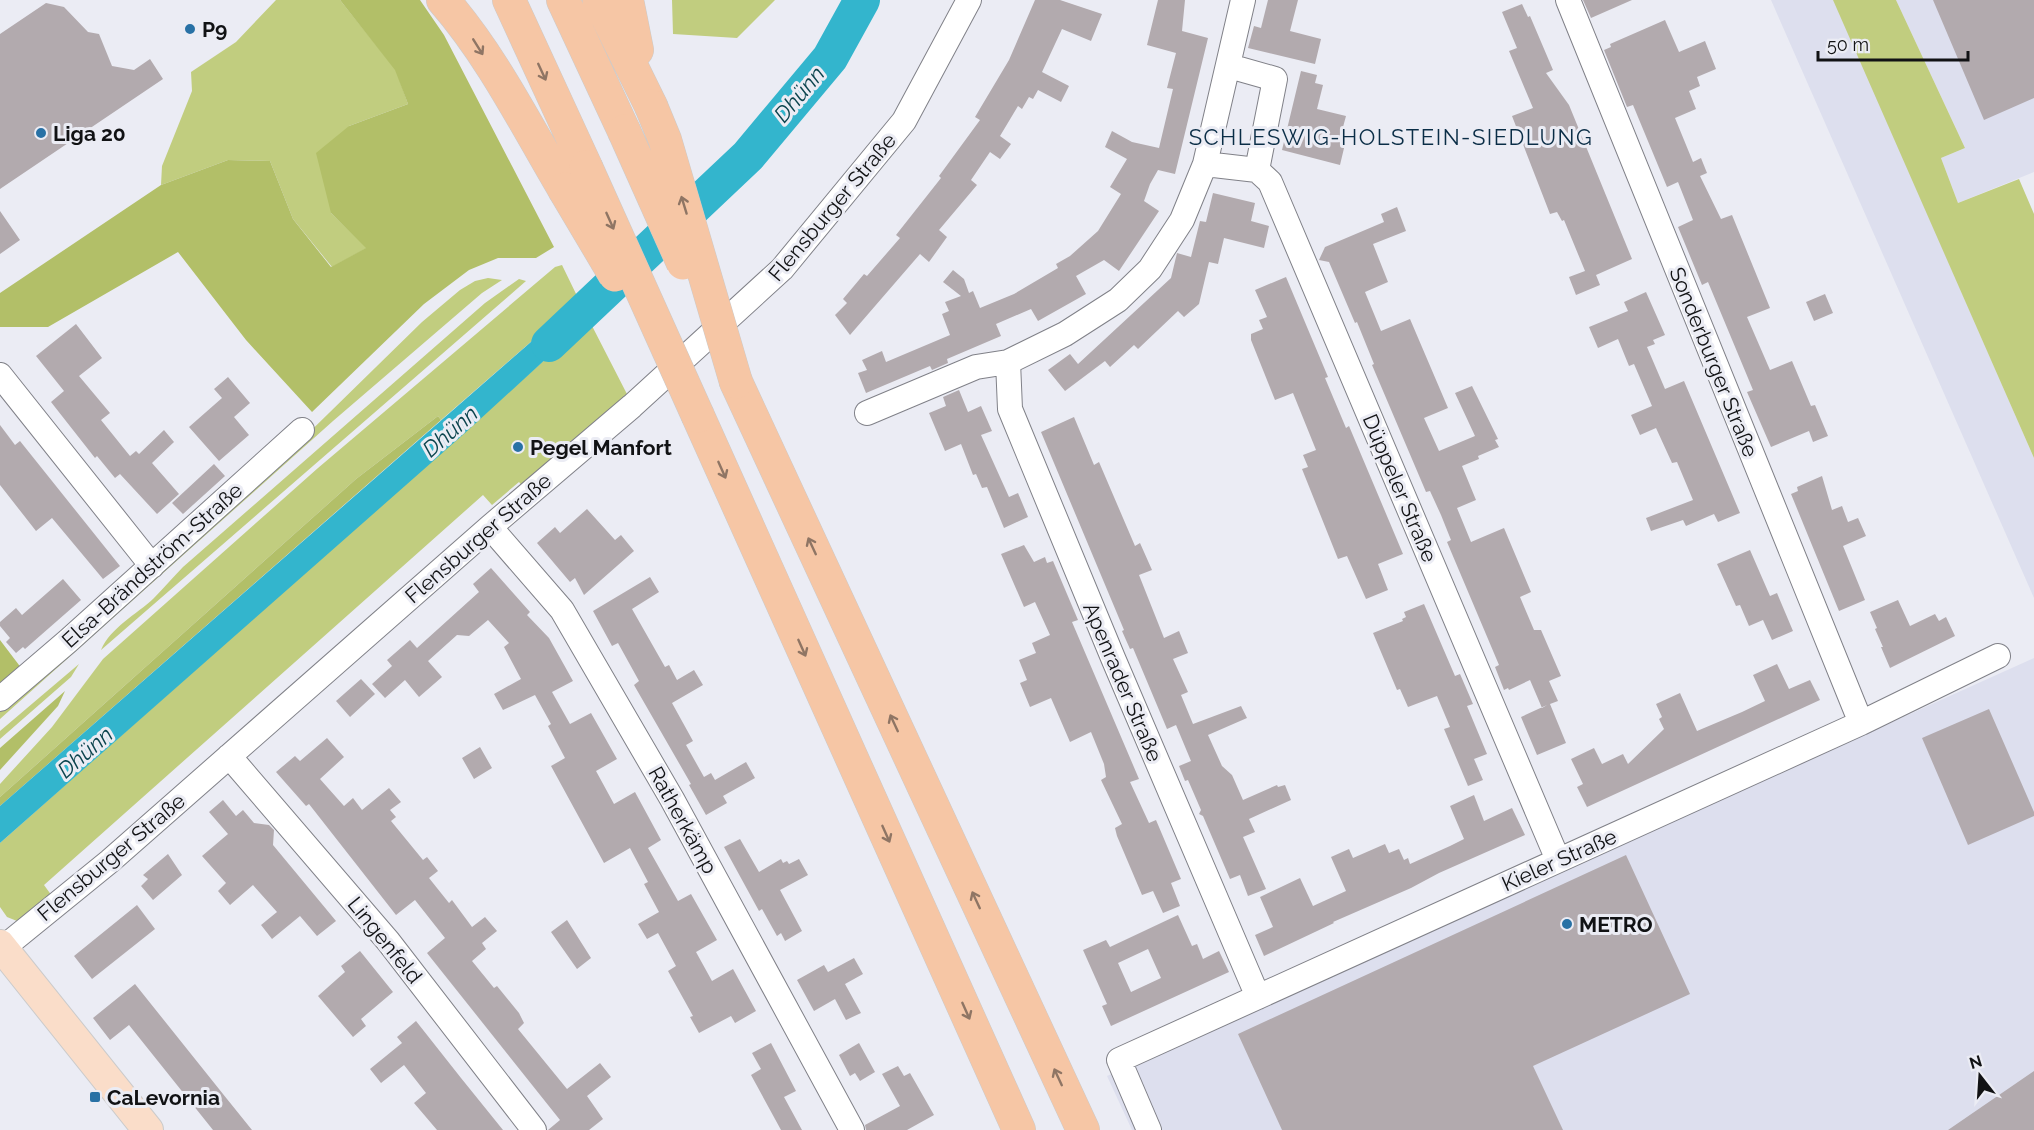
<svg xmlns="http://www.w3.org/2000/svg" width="2034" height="1130" viewBox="0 0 2034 1130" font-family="Raleway,sans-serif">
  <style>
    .built { fill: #dddfee }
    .green { fill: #c1cd7f }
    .forest { fill: #b2bf68 }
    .water { fill: #33b5cd }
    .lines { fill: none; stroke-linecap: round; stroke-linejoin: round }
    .river { stroke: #33b5cd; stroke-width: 36 }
    .building { fill: #b2aaae; fill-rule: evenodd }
    .minor-casing { stroke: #808188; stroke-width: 26 }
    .major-casing { stroke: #cbcbcb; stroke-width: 32 }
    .highway-casing { stroke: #cbcbcb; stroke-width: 34 }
    .minor { stroke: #fff; stroke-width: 24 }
    .major { stroke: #faddc9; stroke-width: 30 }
    .highway { stroke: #f6c6a5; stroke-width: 33 }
    .highway-bridge-casing { stroke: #cbcbcb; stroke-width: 34; stroke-linecap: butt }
    .highway-bridge { stroke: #f6c6a5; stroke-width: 33 }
    .oneway { stroke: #8f7564 }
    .poi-dot { fill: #2871a5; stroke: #ebecf4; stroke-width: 2 }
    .labels { text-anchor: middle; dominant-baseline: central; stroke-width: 6; stroke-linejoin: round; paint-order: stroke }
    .poi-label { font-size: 21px; font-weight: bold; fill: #111214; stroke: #ebecf4; text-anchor: start }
    .street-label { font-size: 21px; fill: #111214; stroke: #ebecf4 }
    .water-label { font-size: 22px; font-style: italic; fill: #0b444e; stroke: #ebecf4 }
    .neighbourhood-label { font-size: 22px; letter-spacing: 1.5px; fill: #0a2d46; stroke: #ebecf4 }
  </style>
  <rect width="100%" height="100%" fill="#ebecf4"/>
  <path class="built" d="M1771,0H1834L2034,458V598Z
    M1896,0H2034V172L1958,203L1941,158L1965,148Z
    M2034,658V1130H1132L1107,1076Z"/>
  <path class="green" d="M276,0H340L396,70L408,104L349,126L331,213L367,248L332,267L293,219L270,161L228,160L161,185L162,166L192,91L191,72L236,42Z
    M672,0H775L737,38L673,34Z
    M1833,0H1896L1965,148L1941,158L1958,203L2019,179L2034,214V458Z
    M562,265L579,300L441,420L438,416L356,479L0,797V784L52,727L103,659L318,468L555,267Z
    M488,278L502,280L482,293L333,421L0,719V712L283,458L422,322L460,290L475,281Z
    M519,279L526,281L101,650C111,627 136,615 154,598C164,588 173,577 183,567L485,303Z
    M590,322L629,398L524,488L519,482L492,505L483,495L44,885L52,896L31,916L17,921L7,917L0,907V843L548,357Z
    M79,664L71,677L0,739V731Z"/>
  <path class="forest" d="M340,0H420L444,35L554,247L536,258H498L469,270L424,304L312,412L246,340L178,252L48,327H0V293L161,185L228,160L270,161L293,219L331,267L366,248L331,213L316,153L349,126L408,104L395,70Z
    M438,416L441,420L0,806V797L356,479Z
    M0,640L22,669L0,687Z
    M65,691L58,706L0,770V748Z"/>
  <path class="water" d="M579,300L590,322L548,357L465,433L0,843V806Z"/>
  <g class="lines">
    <path class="river" d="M549,344L748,156L830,58L862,0"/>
  </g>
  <path class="building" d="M1035,0H1060L1102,14L1091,41L1062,29L1042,72L1069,86L1061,102L1038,90L1033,99L1029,97L1022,109L1018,106L1000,136L1011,144L1000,159L990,152L971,180L977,185L939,230L947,237L929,262L920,254L850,335L835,315L847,303L843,299L864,274L867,276L900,238L896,235L941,178L939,176L980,120L975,117L1009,60Z
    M1158,0H1185L1182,31L1208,38L1175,174L1158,170L1150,184L1144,201L1159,211L1119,271L1104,260L1076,276L1086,294L1038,321L1031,309L996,324L1001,336L947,359L948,363L932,370L930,366L866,393L858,373L867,370L862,360L882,351L886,362L950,335L942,314L949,311L945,302L961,296L943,282L953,270L964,279L969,293L973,291L980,308L1014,294L1058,268L1056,264L1070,256L1098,231L1121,194L1110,187L1127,159L1105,147L1112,131L1132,142L1159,148L1173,89L1167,88L1176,53L1147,45Z
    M1268,0H1298L1290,31L1321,39L1315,64L1248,48L1254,26L1261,28Z
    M1583,0H1632L1591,18Z
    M1933,0H2034V98L1984,120Z
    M46,3L64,7L88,32L99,34L112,66L134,70L150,59L163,79L0,189V34Z
    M1522,4L1528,17L1530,16L1553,70L1546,73L1569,105L1632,259L1596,275L1600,285L1576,295L1569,277L1585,271L1564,220L1562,221L1557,212L1550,214L1512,116L1533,108L1509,51L1517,48L1502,12Z
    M1665,20L1679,52L1705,41L1716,69L1697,77L1700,86L1689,91L1696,109L1675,118L1693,162L1701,158L1707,173L1700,176L1721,219L1732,215L1770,308L1747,317L1770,370L1792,361L1811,406L1815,405L1828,436L1813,442L1809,431L1771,447L1747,392L1753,390L1708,282L1702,285L1678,227L1693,220L1678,182L1667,187L1633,105L1627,107L1604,50L1611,47L1610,44Z
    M1301,71L1317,75L1315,83L1323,85L1317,109L1346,116L1339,142L1345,144L1340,165L1282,150Z
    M1213,193L1255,203L1251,221L1269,226L1264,248L1224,238L1218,264L1209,262L1199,304L1184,317L1178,311L1138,349L1134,345L1110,367L1105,361L1065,391L1048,370L1070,354L1078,364L1171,278L1177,253L1191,257L1200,221L1206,222Z
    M1397,207L1406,231L1373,244L1388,282L1365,292L1381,331L1410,319L1448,408L1424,418L1439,451L1475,436L1455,393L1472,386L1498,439L1495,440L1499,447L1478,456L1479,459L1462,466L1476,500L1457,508L1471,542L1504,528L1531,592L1520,597L1534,630H1541L1561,676L1549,681L1558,701L1550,704L1566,743L1537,755L1521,717L1547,705L1542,708L1530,680L1509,690L1508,688L1504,690L1495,667L1499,665L1447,542L1451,540L1441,515L1430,491L1426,492L1372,365L1374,364L1357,322L1355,323L1329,262L1319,260L1325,247L1384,222L1381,214Z
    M0,211L20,240L0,254Z
    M1286,277L1328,377L1325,378L1346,428L1349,426L1403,554L1378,564L1388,590L1366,599L1347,556L1338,559L1302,469L1308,467L1303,455L1316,450L1293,393L1275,400L1251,340V334L1263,329L1259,320L1267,317L1255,290Z
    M1646,292L1665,335L1653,340L1655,344L1647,347L1665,389L1684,381L1740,513L1718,522L1714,514L1686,526L1683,520L1651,531L1646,518L1693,500L1677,462L1672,463L1656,428L1640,435L1631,415L1652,406L1634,364L1629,366L1618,339L1598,348L1589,327L1628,311L1624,302Z
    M1825,294L1833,313L1814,321L1806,302Z
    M76,324L102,358L79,376L110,413L101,420L130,456L136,451L139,454L164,430L174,442L152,463L179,494L157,514L120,474L115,478L97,456L95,458L51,402L64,391L36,356Z
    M228,377L250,403L234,417L249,435L219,461L189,427L222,398L214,389Z
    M959,390L968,412L981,406L992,431L981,435L1009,497L1018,493L1028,517L1004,528L987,487L982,488L976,474L973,475L961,444L945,451L929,413L946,406L943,397Z
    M1074,417L1094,465L1099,462L1135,546L1140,543L1152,570L1139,575L1164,638L1179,631L1188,653L1173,659L1188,692L1181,695L1193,724L1241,706L1247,718L1208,735L1222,766L1232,775L1243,800L1277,785L1278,787L1285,785L1291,800L1249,819L1255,832L1243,837L1266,889L1248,896L1240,875L1230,879L1203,816L1199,814L1201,810L1188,780L1185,781L1179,766L1191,761L1176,725L1167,729L1133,648L1130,649L1122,631L1124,630L1041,432Z
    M0,425L15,445L20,441L120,566L103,579L52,518L36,531L0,485Z
    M214,464L225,476L183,514L172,503Z
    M1822,476L1832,510L1842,506L1848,522L1858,518L1866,536L1843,546L1865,600L1839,611L1791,494L1798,491L1797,487Z
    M587,509L615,540L621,535L634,551L584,595L575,578L570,582L537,543L555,527L560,533Z
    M1024,545L1034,562L1045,557L1047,563L1053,561L1078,620L1072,622L1139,779L1130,782L1149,823L1156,820L1181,879L1171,883L1180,906L1163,913L1153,891L1142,895L1117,836L1115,828L1122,824L1101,780L1106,777L1104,764L1091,732L1070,742L1051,698L1030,707L1020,683L1027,680L1019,660L1036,653L1032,643L1050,635L1035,602L1024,607L1001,554Z
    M1750,550L1770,596L1777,593L1793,631L1772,640L1763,620L1749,626L1740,605L1736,606L1717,564Z
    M491,568L530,612L527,615L549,638L573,681L552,692L570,724L591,713L617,759L596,771L614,804L635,792L661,840L648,848L661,871L678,901L691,894L717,940L696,952L712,981L733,969L756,1011L735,1023L731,1016L699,1033L690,1017L693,1016L668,971L676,966L658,933L647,939L638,924L659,912L644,884L648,882L630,848L604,863L551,766L565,758L548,726L551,724L535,695L503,710L494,694L521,679L504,647L509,643L488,620L469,636L457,635L428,661L442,677L419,697L405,680L385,698L372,684L392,666L387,660L410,640L417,648L479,592L473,584Z
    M650,577L659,592L632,609L665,667L669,665L677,680L694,670L703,685L672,703L693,741L686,745L704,777L711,773L715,780L746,762L755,778L723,796L727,803L706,815L689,785L691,784L634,685L639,681L618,643L612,646L593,611Z
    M63,579L81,600L25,649L23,647L16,653L6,642L10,638L0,626V622L16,608L22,615Z
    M1898,600L1910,626L1935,614L1939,621L1946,617L1955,636L1890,668L1881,647H1883L1875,629L1877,628L1870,612Z
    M1424,604L1455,676L1460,674L1473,704L1467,706L1487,754L1474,759L1483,780L1468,786L1444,729L1450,727L1437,696L1408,707L1400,689L1397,690L1373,633L1403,621L1402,619L1406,617L1404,612Z
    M1777,664L1789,689L1810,680L1820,700L1587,807L1577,787L1583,784L1571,759L1594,748L1602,764L1623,754L1628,764L1664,729L1659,719L1662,717L1656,704L1680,693L1697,731L1742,712L1765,701L1753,675Z
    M361,679L375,694L350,717L336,701Z
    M1989,709L2034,812V816L1968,845L1922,738Z
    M327,738L344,757L320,779L344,806L353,798L362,810L389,788L401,802L390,810L396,817L391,821L423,860L427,857L438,871L429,878L449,903L452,900L472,927L485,917L497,931L482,943L486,949L472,961L494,988L497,986L519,1013L524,1023L518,1029L567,1089L600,1063L611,1077L587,1096L603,1119L589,1130H548L560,1120L427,953L445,938L415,900L396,915L309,804L306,806L276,772L295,756L300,761Z
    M480,747L492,768L474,779L462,758Z
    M1474,795L1484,821L1512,808L1525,835L1439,873L1411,888L1333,922L1334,923L1264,956L1255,935L1273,927L1260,897L1300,878L1313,906L1346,891L1331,857L1349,849L1353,858L1385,844L1389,853L1399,849L1404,860L1408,858L1410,864L1450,846L1464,839L1450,806Z
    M223,800L236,816L243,810L254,823L269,825L274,830L273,845L336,921L317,936L300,916L272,939L261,925L277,912L253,885L230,905L218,891L226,883L202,856L228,834L209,812Z
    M740,839L759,872L781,859L783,863L787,861L789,864L799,859L808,875L780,890L802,931L785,941L781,933L777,936L762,909L759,911L724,847Z
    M168,854L182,875L153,900L141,886L148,879L143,875Z
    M1626,855L1690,994L1533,1066L1563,1130H1282L1238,1034Z
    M137,905L155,929L92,979L74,956Z
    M1178,915L1192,946L1197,944L1203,959L1219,951L1229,972L1111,1026L1102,1006L1107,1004L1083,950L1106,940L1110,947ZM1148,949L1161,978L1131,992L1118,963Z
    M567,920L591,958L577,969L551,932Z
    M360,951L393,992L361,1019L366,1026L353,1037L318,996L345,972L341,966Z
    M854,958L863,974L845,984L861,1013L846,1020L835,999L814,1011L797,980L824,965L828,972Z
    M135,984L227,1099L252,1130H213L129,1025L110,1040L93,1018Z
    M416,1021L461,1078L503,1130H437L414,1103L426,1093L404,1065L381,1083L370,1069L402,1043L397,1037Z
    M771,1043L796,1091L784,1097L802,1130H781L751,1075L761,1069L752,1053Z
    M859,1043L875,1072L860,1081L855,1073L850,1076L839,1055Z
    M898,1066L904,1076L910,1073L934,1115L907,1130H866L865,1125L900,1106L882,1074Z
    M2034,1071V1130H1948Z"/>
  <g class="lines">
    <defs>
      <path id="minor" d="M1568,0L1861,723
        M1229,66L1275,79L1257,170
        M1205,164L1257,170L1270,182L1558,860
        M1008,362L1010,409L1113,658L1258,997
        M0,375L152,566
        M867,413L976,367L1008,362L1065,334L1118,300L1150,269L1182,220L1205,164L1243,0
        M490,527L562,610L672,799L852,1130
        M0,699L68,641L302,430
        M229,756L388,941L534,1130
        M3,948L110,861L490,527L632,406L782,269L904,121L969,0
        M1149,1130L1119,1060L1861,723L1998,656"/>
      <path id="major" d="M0,945L148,1130"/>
      <path id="highway" d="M443,0C492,56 526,125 564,189
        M509,0L586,167
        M563,0L624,131
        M599,0L651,106
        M627,0L637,50
        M736,382L1083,1130
        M698,416L1019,1130"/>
    </defs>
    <use href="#minor" class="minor-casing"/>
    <use href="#major" class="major-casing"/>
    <use href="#highway" class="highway-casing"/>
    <use href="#minor" class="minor"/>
    <use href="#major" class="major"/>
    <use href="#highway" class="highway"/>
    <defs>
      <path id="highway-bridge" d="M651,106L665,140L736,382
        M624,131L683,263
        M586,167L698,416
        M564,189L615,275"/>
    </defs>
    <use href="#highway-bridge" class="highway-bridge-casing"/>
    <use href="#highway-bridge" class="highway-bridge"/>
  </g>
  <defs><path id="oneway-shaft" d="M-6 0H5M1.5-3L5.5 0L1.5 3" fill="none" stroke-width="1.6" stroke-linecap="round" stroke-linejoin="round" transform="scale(1.5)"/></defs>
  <g class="oneway">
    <use href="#oneway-shaft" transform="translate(478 47) rotate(58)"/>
    <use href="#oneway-shaft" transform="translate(542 72) rotate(65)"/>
    <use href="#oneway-shaft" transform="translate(684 205) rotate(-107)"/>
    <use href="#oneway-shaft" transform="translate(610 221) rotate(66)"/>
    <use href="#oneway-shaft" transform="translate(722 470) rotate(66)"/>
    <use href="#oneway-shaft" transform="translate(812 546) rotate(-115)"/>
    <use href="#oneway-shaft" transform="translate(802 648) rotate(66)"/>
    <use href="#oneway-shaft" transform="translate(894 723) rotate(-115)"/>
    <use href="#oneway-shaft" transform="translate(886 834) rotate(66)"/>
    <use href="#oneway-shaft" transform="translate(976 900) rotate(-115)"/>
    <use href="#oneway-shaft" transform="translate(966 1011) rotate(66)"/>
    <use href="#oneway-shaft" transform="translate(1058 1077) rotate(-115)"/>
  </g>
  <g class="poi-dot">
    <circle cx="190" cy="29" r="6"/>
    <circle cx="41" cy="133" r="6"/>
    <circle cx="518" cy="447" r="6"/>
    <circle cx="1567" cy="924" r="6"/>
    <rect x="89" y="1091" width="12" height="12" rx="3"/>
  </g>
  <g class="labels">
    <g class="poi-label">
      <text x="202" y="29">P9</text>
      <text x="53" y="133">Liga 20</text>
      <text x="530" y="447">Pegel Manfort</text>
      <text x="1579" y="924">METRO</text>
      <text x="107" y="1097">CaLevornia</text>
    </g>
    <g class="street-label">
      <text transform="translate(832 207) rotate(-50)">Flensburger Straße</text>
      <text transform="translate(1714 362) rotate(68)">Sonderburger Straße</text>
      <text transform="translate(1400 488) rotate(67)">Düppeler Straße</text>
      <text transform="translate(478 538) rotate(-41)">Flensburger Straße</text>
      <text transform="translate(152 565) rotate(-42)">Elsa-Brändström-Straße</text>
      <text transform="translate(1123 682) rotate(67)">Apenrader Straße</text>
      <text transform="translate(683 820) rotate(61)">Ratherkämp</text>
      <text transform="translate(111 857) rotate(-40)">Flensburger Straße</text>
      <text transform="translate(1559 860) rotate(-24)">Kieler Straße</text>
      <text transform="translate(385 940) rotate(51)">Lingenfeld</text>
    </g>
    <g class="water-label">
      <text transform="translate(799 94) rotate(-50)">Dhünn</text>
      <text transform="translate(450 431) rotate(-41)">Dhünn</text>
      <text transform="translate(85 752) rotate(-41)">Dhünn</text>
    </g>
    <g class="neighbourhood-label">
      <text x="1391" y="137">SCHLESWIG-HOLSTEIN-SIEDLUNG</text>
    </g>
  </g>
  <g transform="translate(1980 1076) rotate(343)" stroke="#ebecf4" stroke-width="4.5" paint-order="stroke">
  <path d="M0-4.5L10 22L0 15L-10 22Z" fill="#111214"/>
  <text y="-9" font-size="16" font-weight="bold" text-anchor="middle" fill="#111214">N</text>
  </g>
  <path d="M1818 51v9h150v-9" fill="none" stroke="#111214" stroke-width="3"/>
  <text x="1827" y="51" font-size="18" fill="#111214" stroke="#ebecf4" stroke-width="4.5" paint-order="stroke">50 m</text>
</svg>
